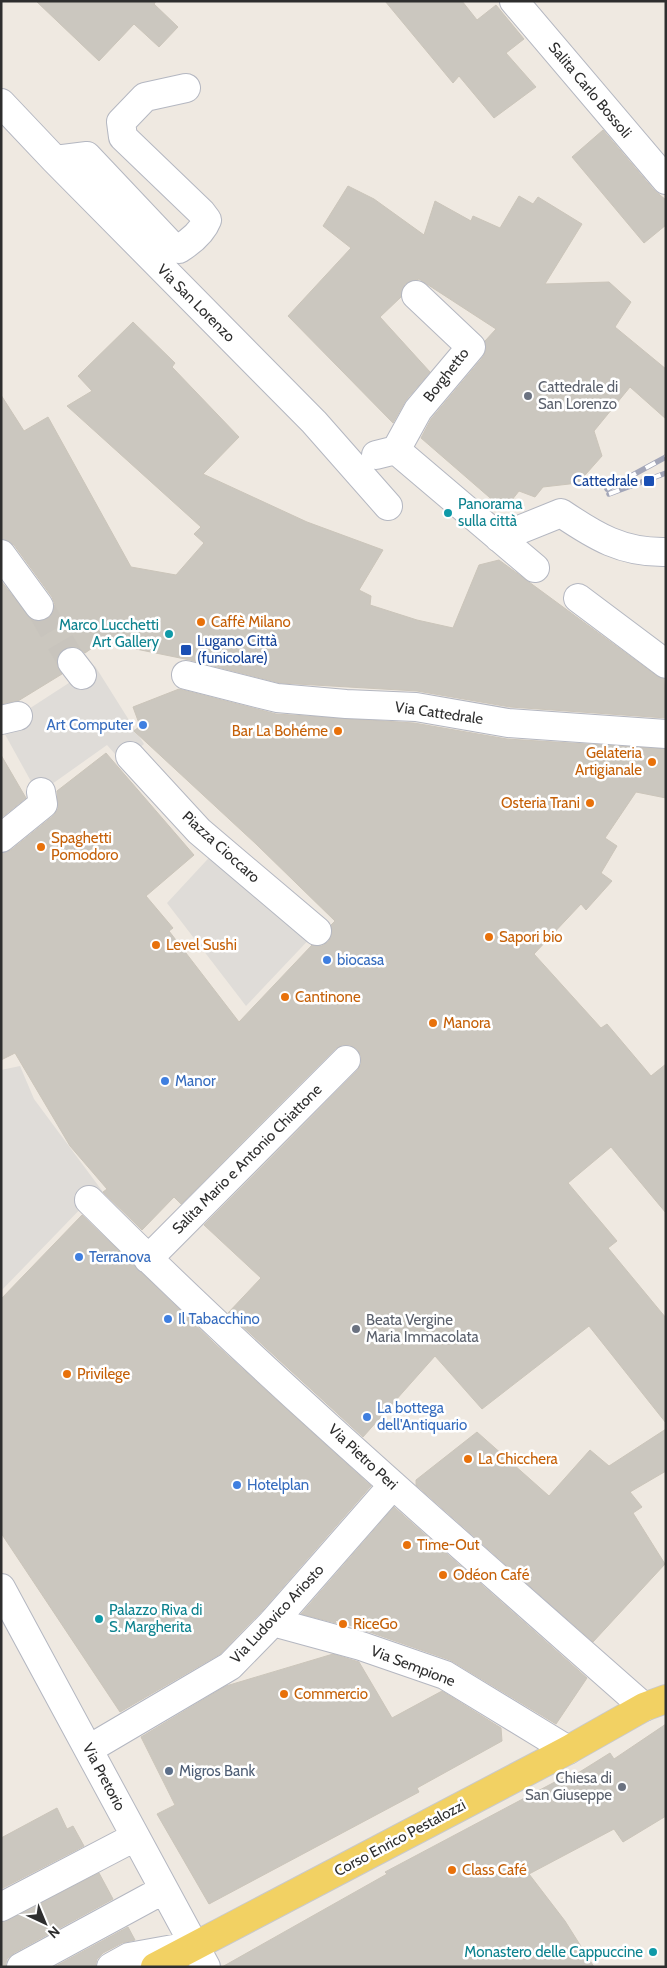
<svg xmlns="http://www.w3.org/2000/svg" width="667" height="1968" viewBox="0 0 667 1968" font-family="Cabin,sans-serif">
  <style>
    .plaza { fill: #dfdcd8 }
    .building { fill: #cbc7bf; stroke: #cbc5ba }
    .lines { fill: none; stroke-linecap: round; stroke-linejoin: round }
    .minor-tunnel { stroke: #c8c4bd; stroke-width: 28; stroke-dasharray: 28 14; stroke-linecap: butt }
    .minor-casing { stroke: #b4b7c1; stroke-width: 30 }
    .major-casing { stroke: #c9c9c9; stroke-width: 30 }
    .minor { stroke: #fff; stroke-width: 28 }
    .major { stroke: #f2d163; stroke-width: 28 }
    .rail-casing { stroke: #a3a6b8; stroke-width: 5.5 }
    .rail { stroke: #fff; stroke-width: 4; stroke-dasharray: 11; stroke-linecap: butt }
    .worship-dot { fill: #6b7280; stroke: #fff; stroke-width: 2 }
    .transit-dot { fill: #1a4fb4; stroke: #fff; stroke-width: 2 }
    .culture-dot { fill: #0f9aa8; stroke: #fff; stroke-width: 2 }
    .food-dot { fill: #e8710a; stroke: #fff; stroke-width: 2 }
    .shop-dot { fill: #3f7fe0; stroke: #fff; stroke-width: 2 }
    .service-dot { fill: #5c6f8a; stroke: #fff; stroke-width: 2 }
    .labels { text-anchor: middle; dominant-baseline: central; stroke-width: 5; stroke-linejoin: round; paint-order: stroke }
    .street-label { font-size: 15px; fill: #2e2e2e; stroke: #fff }
    .worship-label { font-size: 15px; fill: #5b616d; stroke: #fff; text-anchor: start }
    .transit-label { font-size: 15px; fill: #164399; stroke: #fff; text-anchor: end }
    .culture-label { font-size: 15px; fill: #0d838f; stroke: #fff; text-anchor: start }
    .food-label { font-size: 15px; fill: #c56008; stroke: #fff; text-anchor: start }
    .shop-label { font-size: 15px; fill: #366cbe; stroke: #fff; text-anchor: start }
    .service-label { font-size: 15px; fill: #4e5e75; stroke: #fff; text-anchor: start }
  </style>
  <rect width="100%" height="100%" fill="#efe9e1"/>
  <path class="plaza" d="M95,666L144,744L122,762L107,745L38,794L2,729L18,716Z
    M218,848L317,931L246,1006L167,903Z
    M20,1066L34,1099L103,1192L89,1200L1,1291V1070Z"/>
  <path class="building" d="M36,1H156L154,4L178,27L159,47L134,24L99,61Z
    M385,1H462L477,20L496,5L524,39L506,53L536,87L494,118L459,76L453,83Z
    M603,130L654,190L666,200V225L644,243L572,157Z
    M348,186L374,199L424,235L435,201L471,221L473,216L500,228L519,196L533,204L538,197L582,224L545,284L609,282L631,302L615,327L666,369V419L630,387L594,431L602,456L578,483L543,487L535,497L519,491L504,510L421,438L431,419L483,357L486,350L485,341L496,329L419,279L405,284L401,297L380,317L430,372L406,400L393,423L288,316L351,248L323,226Z
    M133,322L175,363L172,367L239,437L203,474L307,522L383,550L359,590L371,596L370,605L417,620L453,628L479,565L499,560L657,676L664,679L666,718L510,707L417,691L280,683L190,660L131,648L108,637L85,653L77,647H69L63,649L58,656L57,664L62,674L18,701L1,704V581L32,620L40,622L48,619L53,613L55,605L52,597L14,545L1,539V395L24,431L48,417L131,567L176,575L204,543L194,534L201,527L67,406L92,391L78,376Z
    M179,689L276,714L414,723L507,739L666,749V798L636,792L605,838L617,846L601,873L612,881L586,910L581,904L534,954L601,1028L607,1024L651,1076L666,1064V1213L611,1147L568,1183L617,1241L608,1248L666,1318V1423L589,1326L482,1409L435,1356L363,1437L228,1313L261,1278L204,1225L357,1071L361,1064V1056L357,1049L350,1045H342L335,1049L181,1204L174,1197L142,1230L103,1192L107,1189L70,1146L15,1053L1,1060V853L11,850L53,816L58,809L57,791L106,753L194,855L146,896L173,928L169,931L239,1022L312,945L322,946L329,941L332,933L331,925L335,921L256,844L134,731L140,726L133,707Z
    M1,755L26,798L1,818Z
    M82,1215L213,1342L371,1486L262,1611L220,1654L120,1712L1,1533V1299Z
    M666,1429V1471L630,1492L642,1507L633,1513L665,1564L593,1642L416,1485V1480L477,1432L549,1496L590,1450L609,1466Z
    M394,1507L587,1678L556,1724L450,1660L335,1620L336,1623L301,1614Z
    M333,1654L359,1662L392,1718L442,1691L501,1728L502,1741L417,1788L419,1792L209,1904L157,1814L175,1805L141,1737L226,1686Z
    M666,1724V1816L623,1842L614,1829L529,1874L565,1921L594,1967H222L387,1874L385,1872L568,1775L570,1778L610,1753L614,1759Z
    M57,1808L67,1829L73,1826L84,1846L1,1889V1838Z
    M99,1873L113,1899L14,1953L7,1959L5,1967H1V1922Z
    M128,1927L135,1940L122,1943L103,1953L97,1959L95,1967H54Z"/>
  <g class="lines">
    <path class="minor-tunnel" d="M39,606L72,662"/>
    <defs>
      <path id="minor" d="M514,1L666,180
        M1,103L55,160L314,422L388,506
        M55,160L87,156L172,246L179,249C190,242 202,233 207,220L201,212L123,137L121,122L145,97L186,88
        M396,450L535,568
        M376,455L396,450L418,410L471,347L416,295
        M499,538L561,513C595,536 622,553 666,552
        M1,554L39,606
        M578,598L666,664
        M72,662L82,675
        M186,675L277,698L346,704L416,707L508,723L666,734
        M1,720L18,716
        M130,756L199,831L317,931
        M1,838L43,804L41,792
        M89,1200C266,1377 456,1541 644,1707
        M148,1259L346,1060
        M1,1588L206,1967
        M273,1622L361,1646L445,1675L568,1750
        M89,1749L230,1666L273,1622L393,1485
        M1,1907L135,1837
        M21,1967L163,1890
        M111,1967L129,1957L190,1946"/>
      <path id="major" d="M155,1967L568,1750L644,1707L666,1699"/>
    </defs>
    <use href="#minor" class="minor-casing"/>
    <use href="#major" class="major-casing"/>
    <use href="#minor" class="minor"/>
    <use href="#major" class="major"/>
    <defs>
      <path id="rail" d="M607,489L666,457
        M609,494L666,473"/>
    </defs>
    <use href="#rail" class="rail-casing"/>
    <use href="#rail" class="rail"/>
  </g>
  <g class="worship-dot">
    <circle cx="528" cy="396" r="5"/>
    <circle cx="356" cy="1329" r="5"/>
    <circle cx="622" cy="1787" r="5"/>
  </g>
  <g class="transit-dot">
    <rect x="643" y="475" width="12" height="12" rx="2.5"/>
    <rect x="180" y="644" width="12" height="12" rx="2.5"/>
  </g>
  <g class="culture-dot">
    <circle cx="448" cy="513" r="5"/>
    <circle cx="169" cy="634" r="5"/>
    <circle cx="99" cy="1619" r="5"/>
    <circle cx="653" cy="1952" r="5"/>
  </g>
  <g class="food-dot">
    <circle cx="201" cy="622" r="5"/>
    <circle cx="338" cy="731" r="5"/>
    <circle cx="652" cy="762" r="5"/>
    <circle cx="590" cy="803" r="5"/>
    <circle cx="41" cy="847" r="5"/>
    <circle cx="489" cy="937" r="5"/>
    <circle cx="156" cy="945" r="5"/>
    <circle cx="285" cy="997" r="5"/>
    <circle cx="433" cy="1023" r="5"/>
    <circle cx="67" cy="1374" r="5"/>
    <circle cx="468" cy="1459" r="5"/>
    <circle cx="407" cy="1545" r="5"/>
    <circle cx="443" cy="1575" r="5"/>
    <circle cx="343" cy="1624" r="5"/>
    <circle cx="284" cy="1694" r="5"/>
    <circle cx="452" cy="1870" r="5"/>
  </g>
  <g class="shop-dot">
    <circle cx="143" cy="725" r="5"/>
    <circle cx="327" cy="960" r="5"/>
    <circle cx="165" cy="1081" r="5"/>
    <circle cx="79" cy="1257" r="5"/>
    <circle cx="168" cy="1319" r="5"/>
    <circle cx="367" cy="1417" r="5"/>
    <circle cx="237" cy="1485" r="5"/>
  </g>
  <circle class="service-dot" cx="169" cy="1771" r="5"/>
  <g class="labels">
    <g class="street-label">
      <text transform="translate(590 90) rotate(50)">Salita Carlo Bossoli</text>
      <text transform="translate(196 303) rotate(45)">Via San Lorenzo</text>
      <text transform="translate(446 375) rotate(-52)">Borghetto</text>
      <text transform="translate(439 713) rotate(8)">Via Cattedrale</text>
      <text transform="translate(221 847) rotate(42)">Piazza Cioccaro</text>
      <text transform="translate(247 1159) rotate(-45)">Salita Mario e Antonio Chiattone</text>
      <text transform="translate(363 1457) rotate(43)">Via Pietro Peri</text>
      <text transform="translate(277 1614) rotate(-47)">Via Ludovico Ariosto</text>
      <text transform="translate(413 1666) rotate(21)">Via Sempione</text>
      <text transform="translate(104 1777) rotate(62)">Via Pretorio</text>
      <text transform="translate(400 1838) rotate(-28)">Corso Enrico Pestalozzi</text>
    </g>
    <g class="worship-label">
      <text x="538" y="387">Cattedrale di<tspan x="538" dy="17">San Lorenzo</tspan></text>
      <text x="366" y="1320">Beata Vergine<tspan x="366" dy="17">Maria Immacolata</tspan></text>
      <text x="612" y="1778" text-anchor="end">Chiesa di<tspan x="612" dy="17">San Giuseppe</tspan></text>
    </g>
    <g class="transit-label">
      <text x="638" y="481">Cattedrale</text>
      <text x="197" y="641" text-anchor="start">Lugano Città<tspan x="197" dy="17">(funicolare)</tspan></text>
    </g>
    <g class="culture-label">
      <text x="458" y="504">Panorama<tspan x="458" dy="17">sulla città</tspan></text>
      <text x="159" y="625" text-anchor="end">Marco Lucchetti<tspan x="159" dy="17">Art Gallery</tspan></text>
      <text x="109" y="1610">Palazzo Riva di<tspan x="109" dy="17">S. Margherita</tspan></text>
      <text x="643" y="1952" text-anchor="end">Monastero delle Cappuccine</text>
    </g>
    <g class="food-label">
      <text x="211" y="622">Caffè Milano</text>
      <text x="328" y="731" text-anchor="end">Bar La Bohéme</text>
      <text x="642" y="753" text-anchor="end">Gelateria<tspan x="642" dy="17">Artigianale</tspan></text>
      <text x="580" y="803" text-anchor="end">Osteria Trani</text>
      <text x="51" y="838">Spaghetti<tspan x="51" dy="17">Pomodoro</tspan></text>
      <text x="499" y="937">Sapori bio</text>
      <text x="166" y="945">Level Sushi</text>
      <text x="295" y="997">Cantinone</text>
      <text x="443" y="1023">Manora</text>
      <text x="77" y="1374">Privilege</text>
      <text x="478" y="1459">La Chicchera</text>
      <text x="417" y="1545">Time-Out</text>
      <text x="453" y="1575">Odéon Café</text>
      <text x="353" y="1624">RiceGo</text>
      <text x="294" y="1694">Commercio</text>
      <text x="462" y="1870">Class Café</text>
    </g>
    <g class="shop-label">
      <text x="133" y="725" text-anchor="end">Art Computer</text>
      <text x="337" y="960">biocasa</text>
      <text x="175" y="1081">Manor</text>
      <text x="89" y="1257">Terranova</text>
      <text x="178" y="1319">Il Tabacchino</text>
      <text x="377" y="1408">La bottega<tspan x="377" dy="17">dell'Antiquario</tspan></text>
      <text x="247" y="1485">Hotelplan</text>
    </g>
    <g class="service-label">
      <text x="179" y="1771">Migros Bank</text>
    </g>
  </g>
  <rect width="667" height="1968" fill="none" stroke="#2e2e2e" stroke-width="5"/>
  <g transform="translate(45 1923) rotate(136)" stroke="#ffffff" stroke-width="4" paint-order="stroke">
  <path d="M0-4L9 19L0 12L-9 19Z" fill="#2e2e2e"/>
  <text y="-8" font-size="14" font-weight="bold" text-anchor="middle" fill="#2e2e2e">N</text>
  </g>
</svg>
